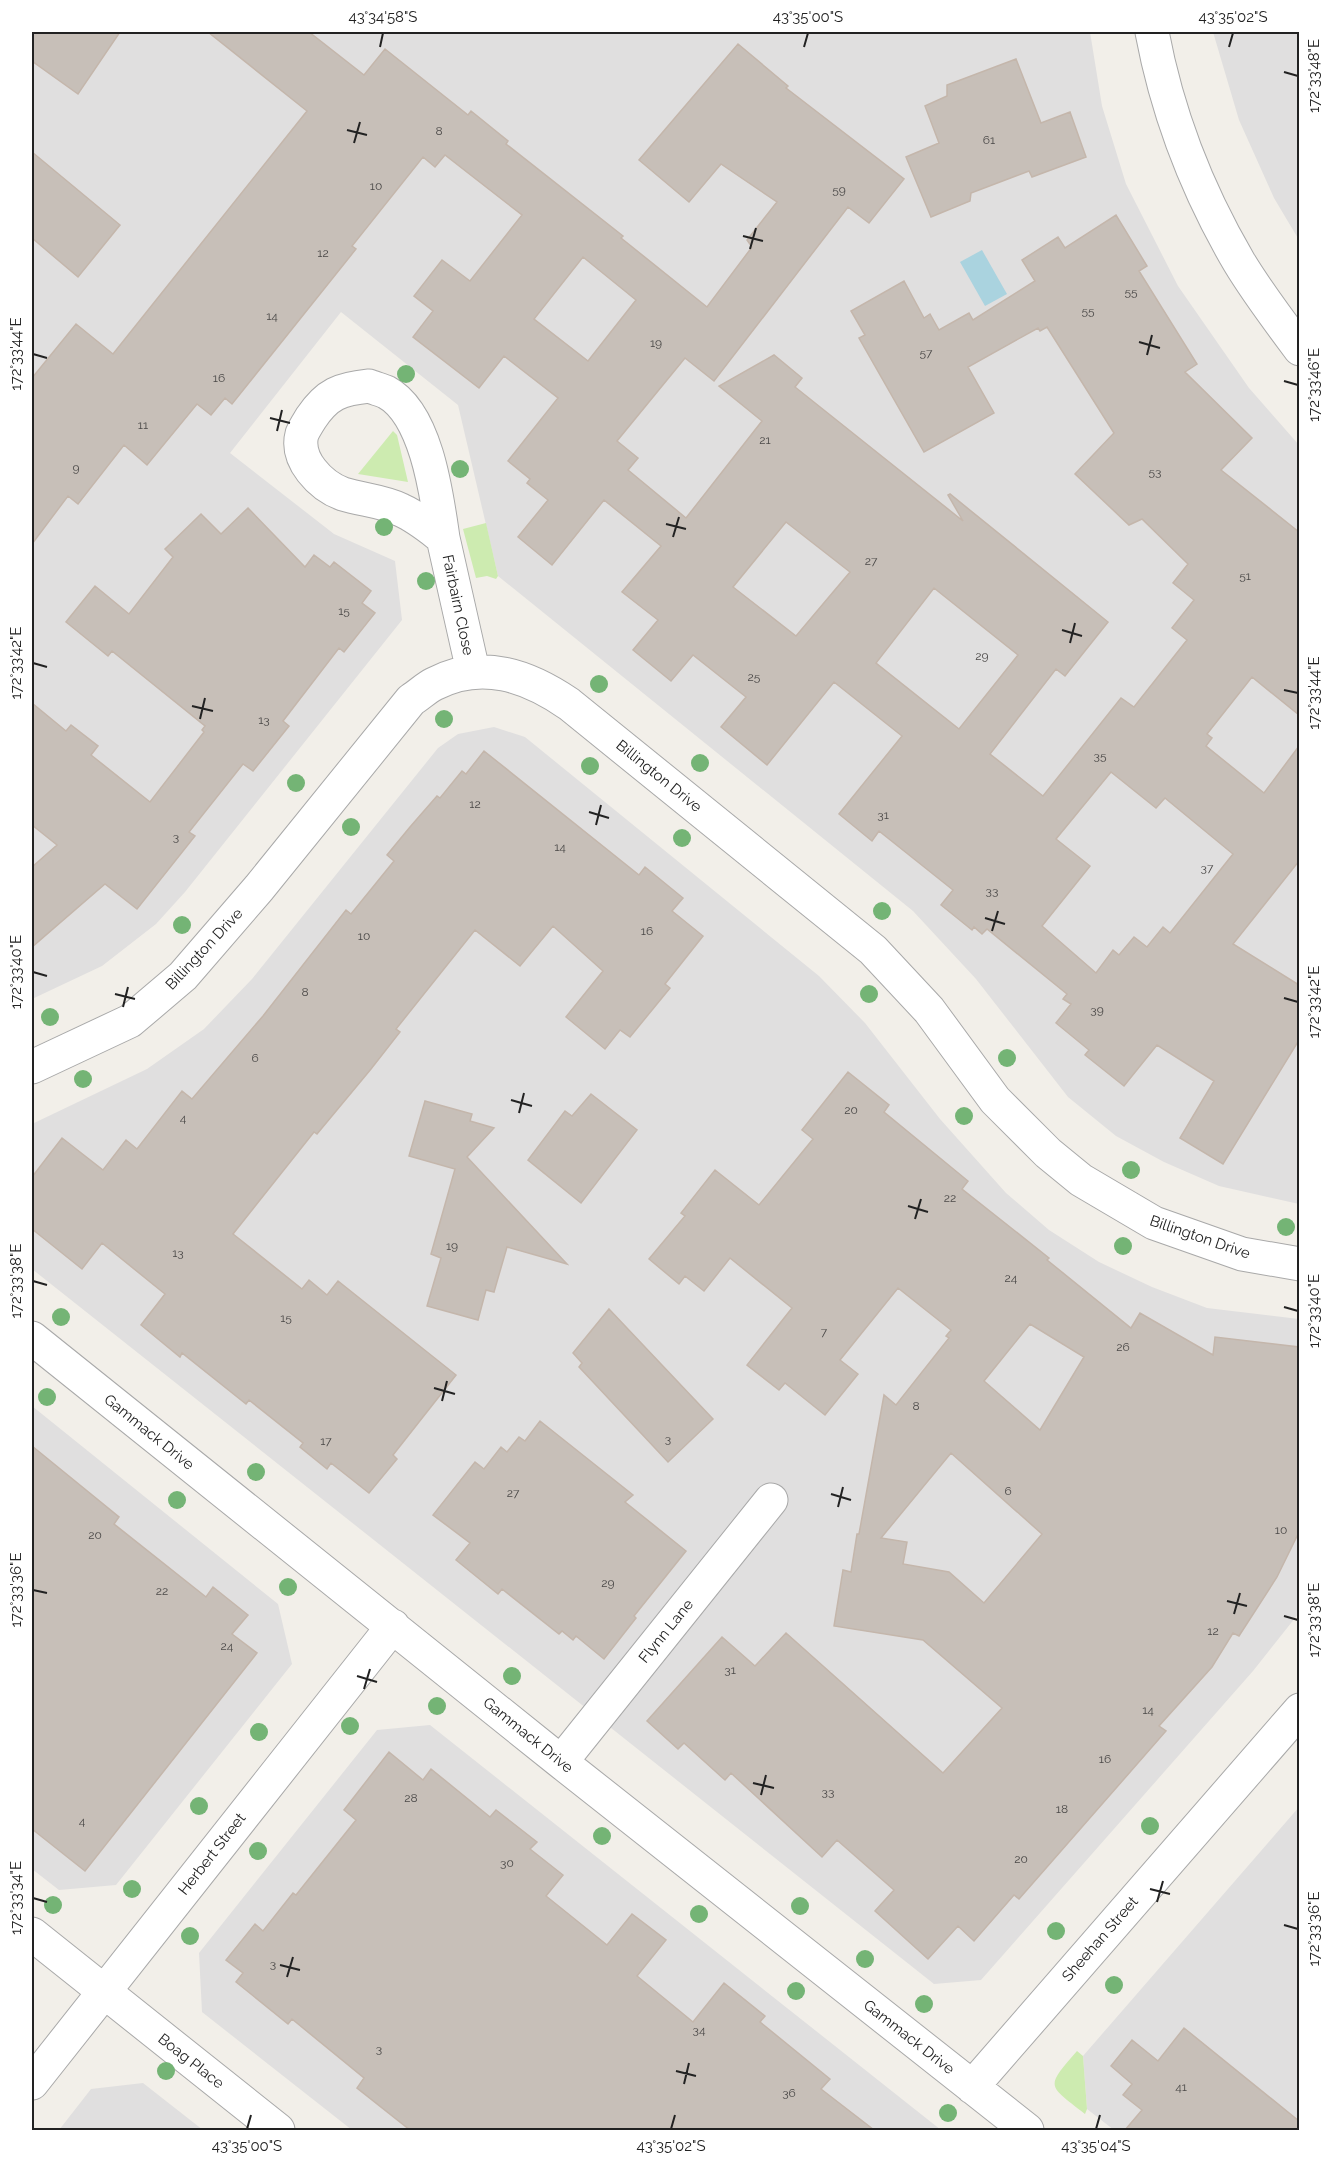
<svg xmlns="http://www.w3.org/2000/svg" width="1331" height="2162" viewBox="0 0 1331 2162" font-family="Raleway,sans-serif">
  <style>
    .residential { fill: #e0dfdf }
    .grass { fill: #cdebb0 }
    .water { fill: #aad3df }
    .building { fill: #c7bfb8; stroke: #c4b6ab; stroke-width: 1.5; fill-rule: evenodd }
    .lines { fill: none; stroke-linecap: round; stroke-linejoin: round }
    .minor-casing { stroke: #a9a9a9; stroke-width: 35 }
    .minor { stroke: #fff; stroke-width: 33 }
    .tree { fill: #74b475 }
    .ticks { fill: none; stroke: #222; stroke-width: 2 }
    .labels { text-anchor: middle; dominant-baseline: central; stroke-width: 6; stroke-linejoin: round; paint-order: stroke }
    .number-label { font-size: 12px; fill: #4b4948 }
    .street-label { font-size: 15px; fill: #222; stroke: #fff }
    .neatline { fill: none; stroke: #222; stroke-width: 2 }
    .ticks-label { font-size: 15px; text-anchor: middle; fill: #222 }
  </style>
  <rect width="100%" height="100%" fill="#f2efe9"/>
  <path class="residential" d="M32,32H1090L1102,106L1126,184L1178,286L1249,388L1299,445V1204L1219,1186L1164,1162L1116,1136L1068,1097L976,979L913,911L498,576L458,405L341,312L230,453L334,534L395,561L402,620L185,892L156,924L102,966L32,999Z
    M1213,32H1299V240L1274,198L1239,120Z
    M494,727L525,737L819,976L865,1023L940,1119L1006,1193L1049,1230L1099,1262L1152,1287L1207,1308L1299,1319V1613L1253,1671L981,1980L934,1984L32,1269V1124L147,1069L204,1029L252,979L438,748L458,734Z
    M32,1406L278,1604L292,1664L116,1885L59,1890L32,1869Z
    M430,1725L941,2130H352L202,2012L199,1953L377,1730Z
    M1299,1807V2130H1114L1087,2109L1083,2056Z
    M143,2083L203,2130H59L91,2089Z"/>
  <path class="grass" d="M393,431L397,435L408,482L358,474Z
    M486,523L498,576L496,579L487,576L476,578L463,529Z
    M1077,2051L1083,2056L1087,2109L1085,2114C1047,2084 1045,2088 1077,2051Z"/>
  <path class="water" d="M982,250L1007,294L985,306L960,262Z"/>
  <path class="building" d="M32,32H120L78,94L32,61Z
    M208,32H309L364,75L385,49L468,115L471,111L508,141L506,144L623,236L621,238L707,307L752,247L747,240L777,202L721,164L689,202L639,160L738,44L788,86L786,88L904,179L869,223L848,207L714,381L685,358L617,441L638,458L628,470L686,518L762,421L719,386L774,355L802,378L795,387L963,521L948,495L950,494L1108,622L1065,676L1056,669L990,754L1043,796L1121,698L1134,707L1187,640L1172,628L1194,600L1173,583L1188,564L1142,519L1129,525L1075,474L1114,433L1047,327L1040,331L1038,328L968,367L994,413L924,452L859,338L865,335L851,311L904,281L924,318L930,314L939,330L969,313L973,320L1035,281L1022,260L1058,237L1065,248L1116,215L1147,266L1139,271L1197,364L1185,372L1252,438L1221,470L1299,532V715L1252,677L1207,734L1212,738L1206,746L1264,793L1299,746V861L1233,944L1299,985V1040L1223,1164L1180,1138L1214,1081L1157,1045L1124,1086L1085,1055L1089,1050L1056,1023L1071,1004L1063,999L1067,994L987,929L982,934L974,927L972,930L941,905L953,890L879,831L872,841L839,814L902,736L834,682L767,765L721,727L746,697L693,655L671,681L633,650L658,620L622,592L661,546L604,500L552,565L518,537L548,500L527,483L530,479L508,461L558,398L504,356L479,388L413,337L433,311L414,296L442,260L470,281L522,215L445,155L435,167L423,157L352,246L356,249L232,404L225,398L211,415L197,404L147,465L124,445L78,504L68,496L32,544V378L76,324L113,354L307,111ZM583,257L636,300L588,361L534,319ZM786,522L850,572L796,636L733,587ZM934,588L1018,655L959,729L876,663ZM1111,772L1156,808L1165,798L1233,854L1170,933L1163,927L1147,947L1134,937L1119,955L1113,950L1096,973L1042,926L1090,866L1056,839Z
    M1016,59L1041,123L1070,112L1086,157L1032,177L1029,171L971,193L970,201L931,217L906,157L939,143L925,106L947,96V85Z
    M32,152L120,225L78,277L32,238Z
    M248,508L305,567L314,555L330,567L334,562L371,591L362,603L375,613L344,652L339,648L283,721L289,726L253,771L243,764L189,832L195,836L137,909L105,884L32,947V867L57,845L32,825V703L66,731L71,725L98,746L91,755L150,802L204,732L202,730L205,726L112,651L108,656L66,622L95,586L129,614L173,557L165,549L201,514L221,534Z
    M484,751L639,875L645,867L683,898L672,911L703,936L665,984L670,988L630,1037L620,1030L605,1049L566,1017L603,971L553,926L520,966L475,930L396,1029L400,1032L371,1069L317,1134L314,1132L233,1234L302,1289L309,1280L327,1295L338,1281L456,1375L393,1455L397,1459L369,1493L331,1463L327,1469L300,1447L303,1443L249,1400L246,1404L182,1353L180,1357L141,1325L165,1294L102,1243L82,1269L32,1229V1177L62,1138L103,1170L126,1140L137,1149L182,1091L192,1099L263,1016L346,910L351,914L394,861L387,855L410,827L437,796L440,798L462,771L466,774Z
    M848,1072L889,1105L884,1112L968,1181L962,1189L1049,1258L1047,1260L1131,1328L1140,1313L1213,1355L1215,1337L1299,1347V1532L1277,1577L1239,1636L1233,1633L1212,1667L1159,1726L1166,1731L1019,1899L1014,1895L974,1941L958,1926L928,1959L875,1911L894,1890L837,1840L822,1857L731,1773L725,1780L684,1743L678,1749L647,1721L722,1637L755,1666L786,1633L943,1773L1002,1708L923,1640L834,1626L843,1570L851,1572L857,1534H859L884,1395L896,1405L949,1338L946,1336L951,1330L898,1288L840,1360L858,1374L825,1415L785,1383L779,1390L747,1365L792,1308L730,1258L704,1291L685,1276L679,1284L649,1259L685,1216L681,1213L715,1170L759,1205L813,1139L802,1130ZM1030,1324L1084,1357L1040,1430L984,1381ZM951,1453L1042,1534L984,1603L949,1572L903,1564L907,1542L881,1538Z
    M591,1094L637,1130L581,1203L528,1160L565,1111L572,1116Z
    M425,1101L472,1114L470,1121L494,1128L467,1157L567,1264L507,1247L494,1292L486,1290L478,1320L427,1306L441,1258L431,1254L455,1169L409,1156Z
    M609,1309L713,1419L668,1462L579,1367L582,1363L573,1353Z
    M540,1421L633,1495L625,1502L686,1551L634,1616L636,1618L604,1659L576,1636L573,1640L562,1631L559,1634L502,1589L498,1594L456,1560L470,1543L433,1515L475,1462L484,1469L501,1447L507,1452L519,1437L525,1441Z
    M32,1446L119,1517L114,1524L206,1597L213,1587L248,1615L232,1634L257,1653L85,1871L32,1829Z
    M389,1752L423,1780L431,1769L490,1817L496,1810L537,1842L530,1849L563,1875L546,1896L607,1945L632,1914L666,1940L637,1976L693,2022L724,1983L765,2016L760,2022L830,2079L821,2089L874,2130H410L357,2088L364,2078L292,2019L288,2024L236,1982L243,1973L226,1960L255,1924L263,1931L293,1893L296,1895L356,1820L344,1810Z
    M1184,2028L1299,2121V2130H1125L1142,2110L1123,2095L1132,2084L1111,2066L1132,2040L1158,2061Z"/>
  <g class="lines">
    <defs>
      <path id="minor" d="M1152,32C1167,112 1198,192 1239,262C1257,292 1279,321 1300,349
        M369,386C374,388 381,390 386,392C427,414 437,497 443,538C430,528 417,517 401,510C383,501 362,500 343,494C321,486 295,460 302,434C304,429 308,423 311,418C327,394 340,389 369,386Z
        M443,538L473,671
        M32,1067L130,1021L183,976L259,888L411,700C419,695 426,688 434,684C482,659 528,676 569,704L873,950L929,1010L995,1100L1048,1153L1081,1180L1154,1223L1242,1254L1300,1264
        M32,1338L561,1762L1027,2130
        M561,1762L771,1500
        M32,1934L278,2130
        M32,2083L393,1626
        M972,2087L1300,1710"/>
    </defs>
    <use href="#minor" class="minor-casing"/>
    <use href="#minor" class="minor"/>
  </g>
  <g class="tree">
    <circle cx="406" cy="374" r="9"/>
    <circle cx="460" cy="469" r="9"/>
    <circle cx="384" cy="527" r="9"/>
    <circle cx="426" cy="581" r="9"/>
    <circle cx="599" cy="684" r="9"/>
    <circle cx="444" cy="719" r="9"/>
    <circle cx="700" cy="763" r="9"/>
    <circle cx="590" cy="766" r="9"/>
    <circle cx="296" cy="783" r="9"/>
    <circle cx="351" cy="827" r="9"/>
    <circle cx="682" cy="838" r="9"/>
    <circle cx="882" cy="911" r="9"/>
    <circle cx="182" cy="925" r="9"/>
    <circle cx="869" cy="994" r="9"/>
    <circle cx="50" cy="1017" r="9"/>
    <circle cx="1007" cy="1058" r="9"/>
    <circle cx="83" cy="1079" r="9"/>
    <circle cx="964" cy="1116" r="9"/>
    <circle cx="1131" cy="1170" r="9"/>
    <circle cx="1286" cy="1227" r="9"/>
    <circle cx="1123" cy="1246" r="9"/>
    <circle cx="61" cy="1317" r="9"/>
    <circle cx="47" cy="1397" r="9"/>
    <circle cx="256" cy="1472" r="9"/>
    <circle cx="177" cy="1500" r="9"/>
    <circle cx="288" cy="1587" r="9"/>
    <circle cx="512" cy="1676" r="9"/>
    <circle cx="437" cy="1706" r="9"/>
    <circle cx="350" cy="1726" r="9"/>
    <circle cx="259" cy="1732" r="9"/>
    <circle cx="199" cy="1806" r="9"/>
    <circle cx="1150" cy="1826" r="9"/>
    <circle cx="602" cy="1836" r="9"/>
    <circle cx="258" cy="1851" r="9"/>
    <circle cx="132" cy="1889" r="9"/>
    <circle cx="53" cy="1905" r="9"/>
    <circle cx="800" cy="1906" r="9"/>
    <circle cx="699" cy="1914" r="9"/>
    <circle cx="1056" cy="1931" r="9"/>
    <circle cx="190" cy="1936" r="9"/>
    <circle cx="865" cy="1959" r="9"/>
    <circle cx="1114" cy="1985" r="9"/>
    <circle cx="796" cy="1991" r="9"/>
    <circle cx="924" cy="2004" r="9"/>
    <circle cx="166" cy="2071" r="9"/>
    <circle cx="948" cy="2113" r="9"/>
  </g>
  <path class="ticks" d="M380,47L383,33M804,47L808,33M1229,47L1233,33M1284,72L1298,76M347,130L367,135M354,143L360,122M743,236L763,241M750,249L756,228M1139,342L1160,348M33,354L47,358M1147,355L1152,335M1284,381L1298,385M270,418L290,423M277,431L282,410M666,524L686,529M673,537L679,517M1062,630L1082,636M1070,643L1075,623M33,663L47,667M1284,690L1298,693M192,706L213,711M200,719L205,698M589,812L609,818M596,825L601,805M985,918L1005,924M992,931L998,911M33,972L47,976M115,994L135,999M1284,998L1298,1002M123,1007L128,987M511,1100L532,1106M519,1113L524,1093M908,1206L928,1212M915,1219L921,1199M33,1281L47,1285M1284,1307L1298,1311M434,1388L455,1394M442,1401L447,1381M831,1494L851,1500M838,1507L843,1487M33,1590L47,1593M1227,1601L1247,1606M1234,1614L1240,1593M1284,1616L1298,1620M357,1676L377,1682M364,1689L370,1669M753,1783L774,1788M761,1795L766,1775M1150,1889L1170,1894M33,1898L47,1902M1157,1902L1163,1881M1284,1925L1298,1929M280,1965L300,1970M287,1977L293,1957M676,2071L696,2076M684,2084L689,2063M247,2129L251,2115M671,2129L675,2115M1096,2129L1100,2115"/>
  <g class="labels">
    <g class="number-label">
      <text x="439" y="131">8</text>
      <text x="989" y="140">61</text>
      <text x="376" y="186">10</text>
      <text x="839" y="190">59</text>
      <text x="323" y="253">12</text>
      <text x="1131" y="292">55</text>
      <text x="1088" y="311">55</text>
      <text x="272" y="316">14</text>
      <text x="656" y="343">19</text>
      <text x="926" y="353">57</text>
      <text x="219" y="378">16</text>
      <text x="143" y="425">11</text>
      <text x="765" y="440">21</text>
      <text x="76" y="468">9</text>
      <text x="1155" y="472">53</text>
      <text x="871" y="561">27</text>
      <text x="1245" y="576">51</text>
      <text x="344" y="611">15</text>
      <text x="982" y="656">29</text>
      <text x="754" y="677">25</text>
      <text x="264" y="720">13</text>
      <text x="1100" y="756">35</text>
      <text x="475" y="804">12</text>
      <text x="883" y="815">31</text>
      <text x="176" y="837">3</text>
      <text x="560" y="847">14</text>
      <text x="1207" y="868">37</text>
      <text x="992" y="891">33</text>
      <text x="647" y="931">16</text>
      <text x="364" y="936">10</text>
      <text x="305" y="992">8</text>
      <text x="1097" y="1010">39</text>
      <text x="255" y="1058">6</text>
      <text x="851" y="1110">20</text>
      <text x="183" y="1118">4</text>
      <text x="950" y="1198">22</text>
      <text x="452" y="1246">19</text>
      <text x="178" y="1253">13</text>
      <text x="1011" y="1278">24</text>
      <text x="286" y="1318">15</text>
      <text x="824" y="1332">7</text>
      <text x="1123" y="1347">26</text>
      <text x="916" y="1406">8</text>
      <text x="668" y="1439">3</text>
      <text x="326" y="1441">17</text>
      <text x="1008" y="1491">6</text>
      <text x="513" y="1493">27</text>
      <text x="1281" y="1530">10</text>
      <text x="95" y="1535">20</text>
      <text x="608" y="1583">29</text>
      <text x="162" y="1591">22</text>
      <text x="1213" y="1631">12</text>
      <text x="227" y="1646">24</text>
      <text x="730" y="1670">31</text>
      <text x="1148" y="1710">14</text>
      <text x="1105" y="1759">16</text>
      <text x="828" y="1792">33</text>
      <text x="411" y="1798">28</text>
      <text x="1062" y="1809">18</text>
      <text x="82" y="1821">4</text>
      <text x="1021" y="1859">20</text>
      <text x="507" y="1863">30</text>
      <text x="273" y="1964">3</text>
      <text x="699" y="2030">34</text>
      <text x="379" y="2049">3</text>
      <text x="1181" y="2087">41</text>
      <text x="789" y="2093">36</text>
    </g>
    <g class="street-label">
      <text transform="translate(458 605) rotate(78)">Fairbairn Close</text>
      <text transform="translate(659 776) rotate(39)">Billington Drive</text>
      <text transform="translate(204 949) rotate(-47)">Billington Drive</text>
      <text transform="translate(1200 1237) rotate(19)">Billington Drive</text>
      <text transform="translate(149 1432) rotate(39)">Gammack Drive</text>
      <text transform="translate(666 1631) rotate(-51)">Flynn Lane</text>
      <text transform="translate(528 1735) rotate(39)">Gammack Drive</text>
      <text transform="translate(212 1854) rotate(-52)">Herbert Street</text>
      <text transform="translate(1100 1939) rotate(-49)">Sheehan Street</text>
      <text transform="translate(909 2037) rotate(38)">Gammack Drive</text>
      <text transform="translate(191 2061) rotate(38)">Boag Place</text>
    </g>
  </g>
  <rect width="1331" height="2162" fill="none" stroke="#ffffff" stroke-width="66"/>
  <rect x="33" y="33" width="1265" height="2096" class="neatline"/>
  <g class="ticks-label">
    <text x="383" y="22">43°34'58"S</text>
    <text x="808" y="22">43°35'00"S</text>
    <text x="1233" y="22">43°35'02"S</text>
    <text transform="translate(1314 76) rotate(-90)" y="5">172°33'48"E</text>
    <text transform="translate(16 354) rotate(-90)" y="5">172°33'44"E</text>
    <text transform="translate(1314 385) rotate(-90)" y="5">172°33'46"E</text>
    <text transform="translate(16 663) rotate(-90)" y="5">172°33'42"E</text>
    <text transform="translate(1314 693) rotate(-90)" y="5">172°33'44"E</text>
    <text transform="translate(16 972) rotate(-90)" y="5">172°33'40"E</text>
    <text transform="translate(1314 1002) rotate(-90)" y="5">172°33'42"E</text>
    <text transform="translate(16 1281) rotate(-90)" y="5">172°33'38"E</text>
    <text transform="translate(1314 1311) rotate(-90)" y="5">172°33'40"E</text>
    <text transform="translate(16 1590) rotate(-90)" y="5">172°33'36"E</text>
    <text transform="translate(1314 1620) rotate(-90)" y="5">172°33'38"E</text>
    <text transform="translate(16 1898) rotate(-90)" y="5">172°33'34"E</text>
    <text transform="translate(1314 1929) rotate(-90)" y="5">172°33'36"E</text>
    <text x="247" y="2151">43°35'00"S</text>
    <text x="671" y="2151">43°35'02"S</text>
    <text x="1096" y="2151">43°35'04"S</text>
  </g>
</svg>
